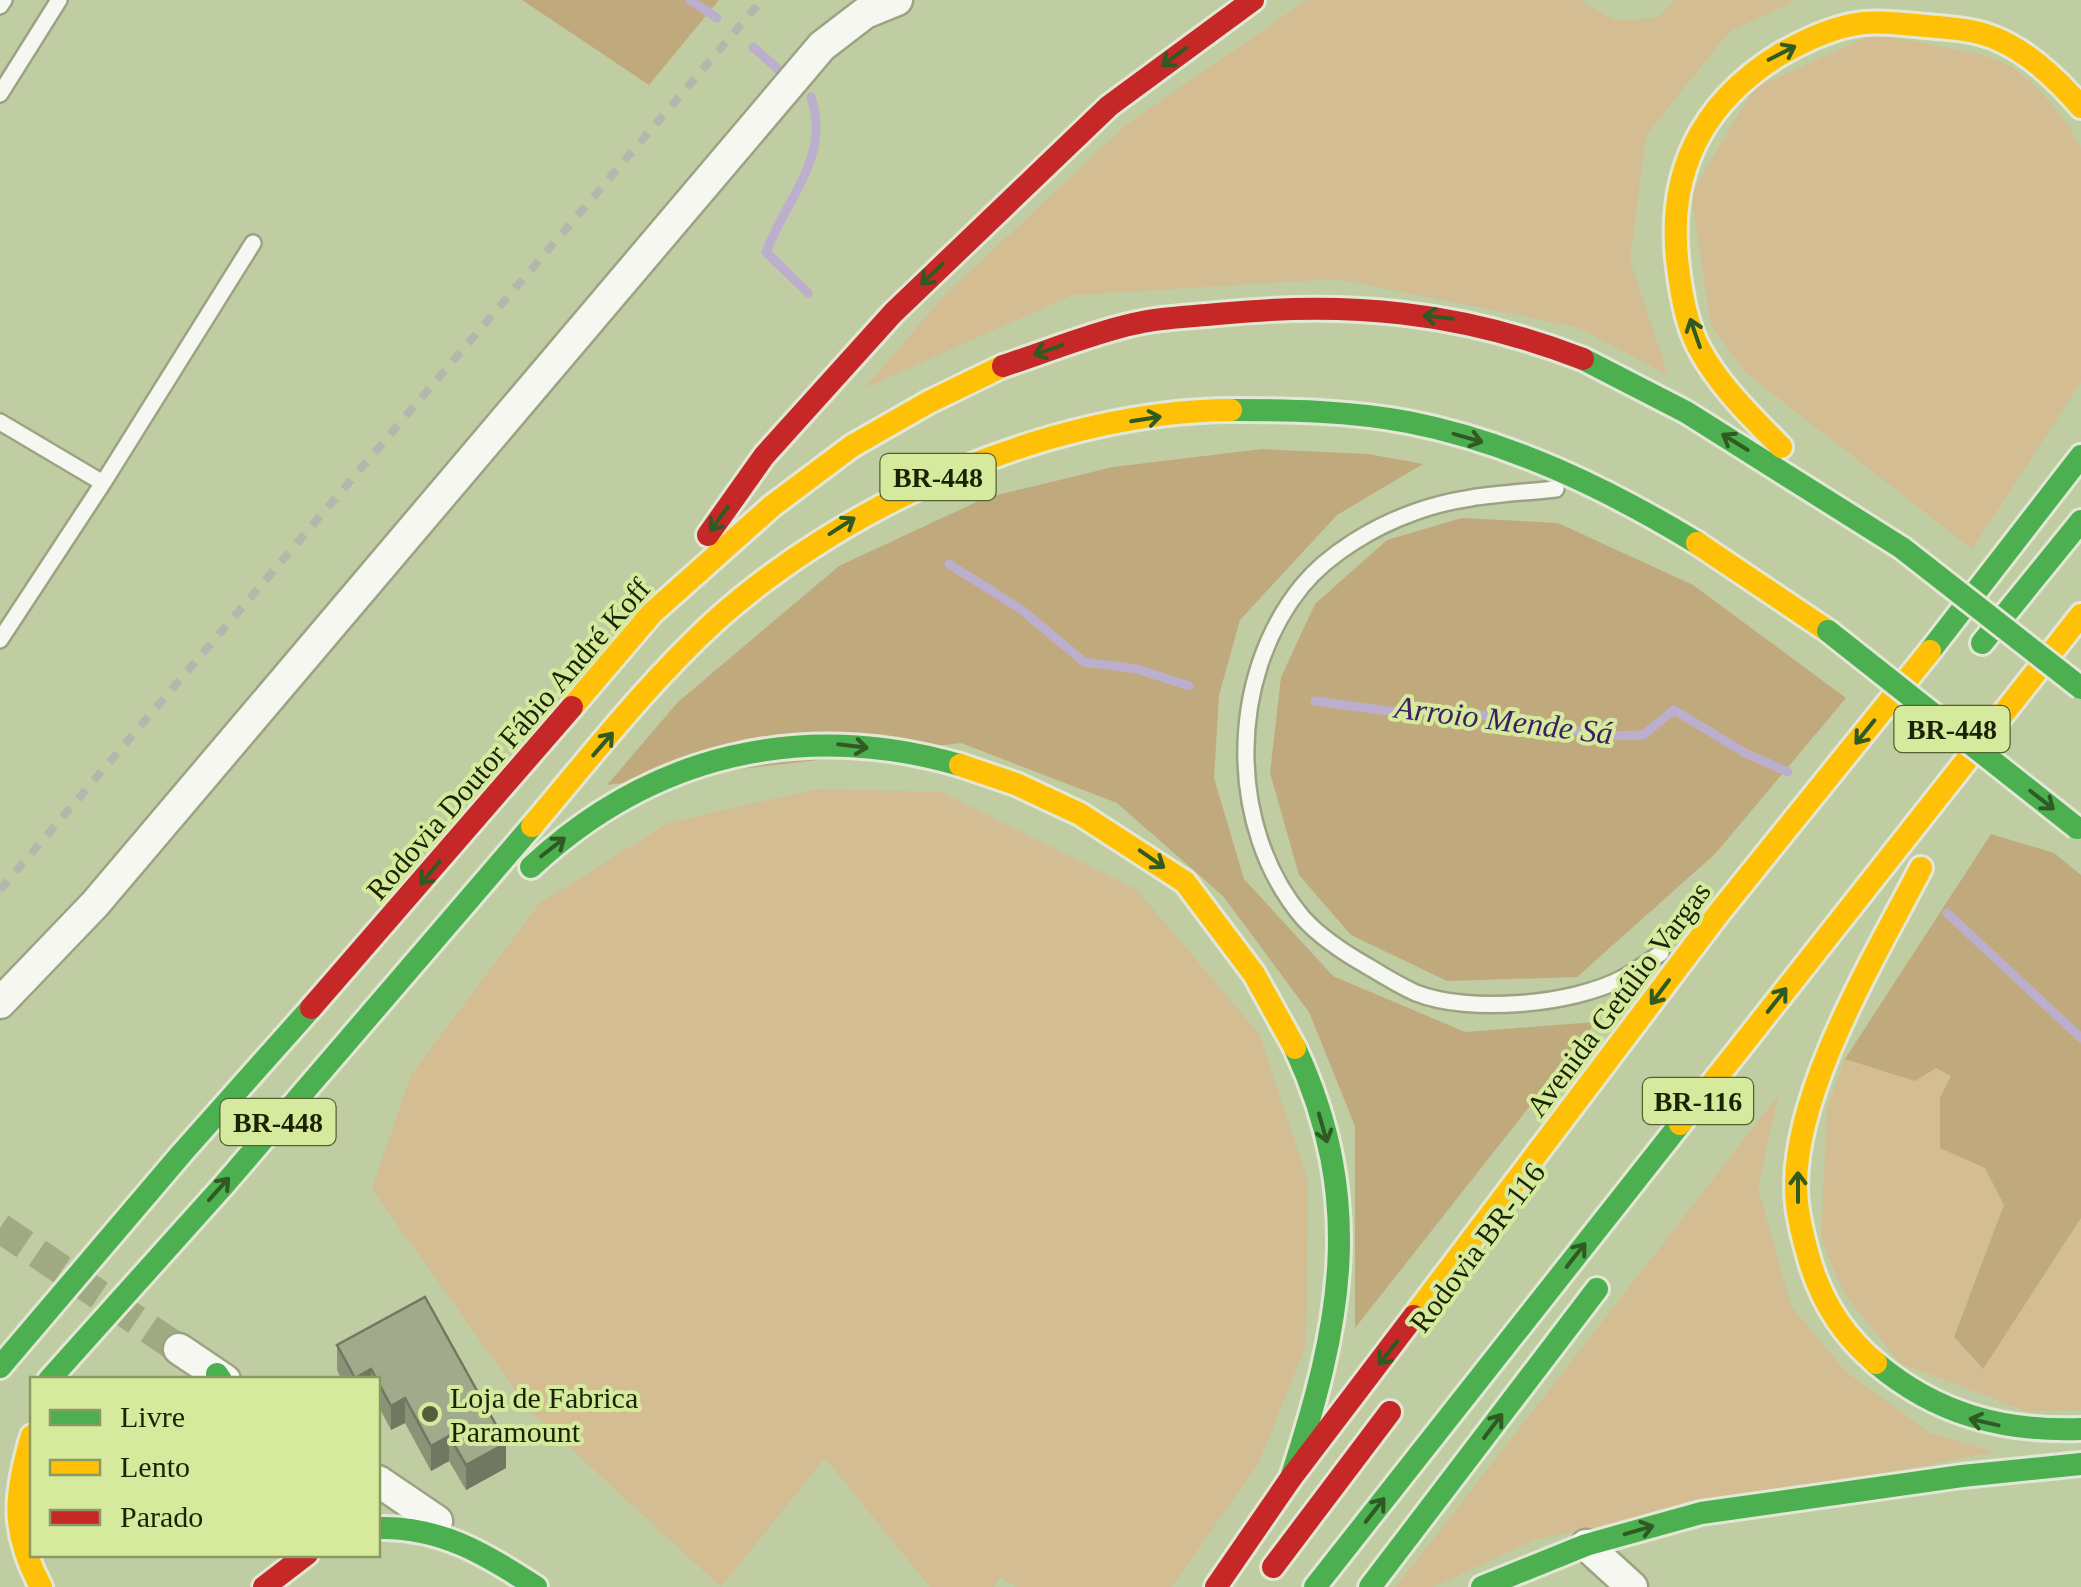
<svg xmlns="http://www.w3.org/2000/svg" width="2081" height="1587" viewBox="0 0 2081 1587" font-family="'Times New Roman',serif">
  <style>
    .green { fill: #d4bd93 }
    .forest { fill: #c1a97e }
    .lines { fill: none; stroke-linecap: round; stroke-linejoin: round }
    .stream { stroke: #bbafcd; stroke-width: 9 }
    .street-tunnel { stroke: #9faa82; stroke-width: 30; stroke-dasharray: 30 15; stroke-linecap: butt }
    .lane-casing { stroke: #9ba383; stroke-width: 20 }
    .street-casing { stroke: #9ba383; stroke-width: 35 }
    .fast-casing { stroke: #e3e8d5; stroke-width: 28 }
    .slow-casing { stroke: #e3e8d5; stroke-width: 28 }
    .jam-casing { stroke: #e3e8d5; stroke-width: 28 }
    .lane { stroke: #f6f7f1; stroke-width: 15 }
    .street { stroke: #f6f7f1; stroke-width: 30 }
    .fast { stroke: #4caf50; stroke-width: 22 }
    .slow { stroke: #ffc107; stroke-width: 22 }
    .jam { stroke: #c62828; stroke-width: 22 }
    .rail { stroke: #b4b7ac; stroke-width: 8; stroke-dasharray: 12 12; stroke-linecap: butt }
    .fast-bridge-casing { stroke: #e3e8d5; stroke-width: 28; stroke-linecap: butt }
    .fast-bridge { stroke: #4caf50; stroke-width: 22 }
    .wall { fill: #8a9278 }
    .shaded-wall { fill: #717761 }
    .building { fill: #a1aa8b; stroke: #717761; stroke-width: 2.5 }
    .oneway { stroke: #2f5b22 }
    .poi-dot { fill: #555e3b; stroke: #d5ea9d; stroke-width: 4 }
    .labels { text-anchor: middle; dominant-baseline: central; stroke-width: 8; stroke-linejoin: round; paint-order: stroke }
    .shield { fill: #d5ea9d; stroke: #545f32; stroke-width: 2.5 }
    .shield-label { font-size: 28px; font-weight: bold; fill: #1c2304 }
    .street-label { font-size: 30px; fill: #1c2304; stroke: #d5ea9d }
    .poi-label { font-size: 30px; fill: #1c2304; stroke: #d5ea9d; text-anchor: start }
    .water-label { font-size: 32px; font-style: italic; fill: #3d1e63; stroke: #d5ea9d }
  </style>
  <rect width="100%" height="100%" fill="#c0cca2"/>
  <path class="green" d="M1307,0H1579L1615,20L1658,18L1675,0H1797L1729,32L1646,135L1630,260L1668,375L1577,327L1337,279L1073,295L865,388L942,298L1126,125Z
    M1874,34C1914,43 1958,47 1997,60C2028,71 2068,119 2081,148V382L1972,549L1746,373L1711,325L1691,194L1754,88Z
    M817,789L941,792L1137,890L1259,1034L1308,1181L1306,1345L1259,1462L1172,1587H1016L1000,1577L994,1587H930L825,1458L721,1587L531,1412L372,1189L411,1075L539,904L668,823Z
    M1845,1059L1936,1067L1951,1076L1985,1168L2004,1205L1954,1338L1982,1369L2081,1218V1410L2026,1411L1900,1363L1844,1293L1821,1238L1827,1108Z
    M1779,1094L1758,1187L1791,1306L1846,1372L1930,1433L1995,1452L1536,1539L1434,1587H1396Z"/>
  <path class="forest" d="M522,0H719L649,85Z
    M1262,449L1368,454L1423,464L1337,515L1240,620L1219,695L1214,778L1244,879L1333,976L1465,1032L1596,1022L1355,1328V1126L1309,1012L1223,896L1117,803L961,743L607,785L678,702L839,566L985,498L1113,467Z
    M1462,518L1558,523L1693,585L1846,698L1715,854L1577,977L1447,981L1351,935L1299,875L1270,773L1281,677L1315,604L1387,540Z
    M1991,834L2054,853L2081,875V1218L1983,1369L1954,1337L2004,1205L1985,1168L1940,1148V1098L1951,1076L1936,1068L1915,1081L1845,1059Z"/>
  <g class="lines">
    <path class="stream" d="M690,0L717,18
      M753,47L778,69
      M808,293L766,252C787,197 831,157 811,97
      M949,564L1022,610L1084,662L1137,669L1189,686
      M1315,701L1389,711L1464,712L1608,736L1643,735L1674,710L1745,753L1788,772
      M1947,913L2081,1038"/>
    <path class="street-tunnel" d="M0,1228L179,1349"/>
    <defs>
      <path id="lane" d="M0,6L4,0
        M0,94L59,0
        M0,422L103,483L0,640
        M103,483L253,243
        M1556,489C1509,494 1460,495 1415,512C1375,526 1329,553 1302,586C1228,677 1226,827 1303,918C1321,938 1346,954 1369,967C1384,976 1400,986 1416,993C1469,1014 1572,1005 1623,978C1636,971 1649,961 1661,953"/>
      <path id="street" d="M0,1003L95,904L822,46L865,13L897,0
        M179,1349L225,1380
        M378,1481L437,1521
        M1586,1545L1632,1587"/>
      <path id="fast" d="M1583,359L1686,412L1902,548
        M1231,410C1290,410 1349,411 1408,422C1511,442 1608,489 1697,543
        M1982,643L2081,521
        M1930,651L2081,456
        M531,867C651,755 801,719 960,765
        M1876,1363C1936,1414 2004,1432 2081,1429
        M0,1367L182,1153L311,1008
        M217,1374L221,1380
        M49,1380L223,1186L532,826
        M1291,1478C1341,1325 1366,1201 1295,1048
        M378,1528C439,1526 486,1554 536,1587
        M1315,1587L1680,1124
        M1370,1587L1597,1289
        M1482,1587L1586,1545L1701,1513L1962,1476L2081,1464"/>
      <path id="slow" d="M1781,447C1751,416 1719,386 1699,348C1686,324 1681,293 1678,267C1666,175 1700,104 1779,55C1805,40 1834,26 1864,23C1884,21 1905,24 1925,26C1947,28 1971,29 1992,37C2027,50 2057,79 2081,107
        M1697,543L1828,631
        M572,707L652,613L772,506L852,446L929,402L1003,366
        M960,765L1016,784L1080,814L1185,882L1254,974L1295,1048
        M532,826C591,756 647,684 714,622C845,503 1053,411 1231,410
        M1680,1124L2081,615
        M1414,1316L1718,914L1930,651
        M1876,1363C1845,1337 1822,1302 1810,1262C1803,1238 1796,1212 1796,1187C1795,1088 1876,955 1921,868
        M32,1436C14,1496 11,1531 41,1587"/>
      <path id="jam" d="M1003,366C1046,352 1089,334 1133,324C1160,317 1189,317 1217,314C1348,301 1459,311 1583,359
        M708,535L764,456L893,313L1109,106L1253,0
        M311,1008L572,707
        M1273,1567L1390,1412
        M264,1587L307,1554
        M1216,1587L1291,1478L1414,1316"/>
    </defs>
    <use href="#lane" class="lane-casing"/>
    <use href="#street" class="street-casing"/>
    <use href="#fast" class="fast-casing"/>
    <use href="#slow" class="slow-casing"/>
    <use href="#jam" class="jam-casing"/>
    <use href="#lane" class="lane"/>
    <use href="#street" class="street"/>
    <use href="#fast" class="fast"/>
    <use href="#slow" class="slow"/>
    <use href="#jam" class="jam"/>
    <path class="rail" d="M0,890L762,0"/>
    <defs>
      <path id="fast-bridge" d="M1902,548L2081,688
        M1828,631L2077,828"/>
    </defs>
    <use href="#fast-bridge" class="fast-bridge-casing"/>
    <use href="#fast-bridge" class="fast-bridge"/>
  </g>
  <path class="wall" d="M337,1345L506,1468L466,1490L449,1461L431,1471L405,1423L391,1430L378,1405V1380H342L337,1370Z"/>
  <path class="shaded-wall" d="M371,1369V1380H355V1378Z
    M405,1398V1423L391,1430V1406Z
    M449,1436V1461L431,1471V1446Z
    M506,1443V1468L466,1490V1465Z"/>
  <path class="building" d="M425,1297L506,1443L466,1465L449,1436L431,1446L405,1398L391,1406L371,1369L355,1378L337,1345Z"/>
  <defs><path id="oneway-shaft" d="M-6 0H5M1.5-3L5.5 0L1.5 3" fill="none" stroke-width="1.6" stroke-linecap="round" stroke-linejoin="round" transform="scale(2.5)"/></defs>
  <g class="oneway">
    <use href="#oneway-shaft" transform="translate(1782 53) rotate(-27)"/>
    <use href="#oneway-shaft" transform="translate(1174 57) rotate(143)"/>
    <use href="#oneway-shaft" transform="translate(932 274) rotate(136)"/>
    <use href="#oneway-shaft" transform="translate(1438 317) rotate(-173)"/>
    <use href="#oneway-shaft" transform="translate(1695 333) rotate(-109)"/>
    <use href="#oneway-shaft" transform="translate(1048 350) rotate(161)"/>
    <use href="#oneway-shaft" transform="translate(1146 419) rotate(-9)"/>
    <use href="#oneway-shaft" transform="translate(1468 438) rotate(16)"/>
    <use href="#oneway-shaft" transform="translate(1735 442) rotate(-148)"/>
    <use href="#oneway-shaft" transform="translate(719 519) rotate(126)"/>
    <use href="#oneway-shaft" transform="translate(842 526) rotate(-33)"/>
    <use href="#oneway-shaft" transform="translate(1865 732) rotate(129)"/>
    <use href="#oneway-shaft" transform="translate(603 744) rotate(-49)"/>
    <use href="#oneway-shaft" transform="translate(853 746) rotate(7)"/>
    <use href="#oneway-shaft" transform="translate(2042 800) rotate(38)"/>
    <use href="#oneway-shaft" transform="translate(553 847) rotate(-38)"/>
    <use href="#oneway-shaft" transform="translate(1152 859) rotate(35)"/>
    <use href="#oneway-shaft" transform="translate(430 873) rotate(130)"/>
    <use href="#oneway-shaft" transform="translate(1660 992) rotate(127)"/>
    <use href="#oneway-shaft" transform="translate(1777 1000) rotate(-52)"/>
    <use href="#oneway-shaft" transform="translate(1323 1128) rotate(74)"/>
    <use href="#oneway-shaft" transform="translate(1798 1187) rotate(-90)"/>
    <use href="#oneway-shaft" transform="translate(219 1189) rotate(-48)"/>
    <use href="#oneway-shaft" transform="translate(1576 1255) rotate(-52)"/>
    <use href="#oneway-shaft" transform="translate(1388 1353) rotate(128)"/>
    <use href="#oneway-shaft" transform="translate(1984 1422) rotate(-167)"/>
    <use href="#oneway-shaft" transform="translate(1493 1426) rotate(-53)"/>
    <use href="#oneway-shaft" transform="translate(1375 1510) rotate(-52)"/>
    <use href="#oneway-shaft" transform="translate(1639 1530) rotate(-16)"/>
  </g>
  <circle class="poi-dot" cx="430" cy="1414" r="10"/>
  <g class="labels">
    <g class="shield">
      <rect x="880.5" y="454" width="115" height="46" rx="8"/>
      <rect x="1894.5" y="706" width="115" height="46" rx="8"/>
      <rect x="1643" y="1078" width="110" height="46" rx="8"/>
      <rect x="220.5" y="1099" width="115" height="46" rx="8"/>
    </g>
    <g class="shield-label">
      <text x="938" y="477">BR-448</text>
      <text x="1952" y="729">BR-448</text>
      <text x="1698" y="1101">BR-116</text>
      <text x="278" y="1122">BR-448</text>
    </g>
    <g class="street-label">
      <text transform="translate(508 739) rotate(-49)">Rodovia Doutor Fábio André Koff</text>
      <text transform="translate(1618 999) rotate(-53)">Avenida Getúlio Vargas</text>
      <text transform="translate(1477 1247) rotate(-53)">Rodovia BR-116</text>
    </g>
    <g class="poi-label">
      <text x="450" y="1397">Loja de Fabrica<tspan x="450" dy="34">Paramount</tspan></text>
    </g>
    <g class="water-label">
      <text transform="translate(1504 720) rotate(7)">Arroio Mende Sá</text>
    </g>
  </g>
  <rect x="30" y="1377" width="350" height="180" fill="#d5ea9d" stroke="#8b9a60" stroke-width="2.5"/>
  <rect x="50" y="1410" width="50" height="15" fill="#4caf50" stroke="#8b9a60" stroke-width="2.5"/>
  <text x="120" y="1427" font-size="30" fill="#1c2304">Livre</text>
  <rect x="50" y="1460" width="50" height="15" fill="#ffc107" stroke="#8b9a60" stroke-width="2.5"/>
  <text x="120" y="1477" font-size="30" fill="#1c2304">Lento</text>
  <rect x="50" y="1510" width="50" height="15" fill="#c62828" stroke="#8b9a60" stroke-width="2.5"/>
  <text x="120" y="1527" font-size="30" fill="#1c2304">Parado</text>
</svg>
